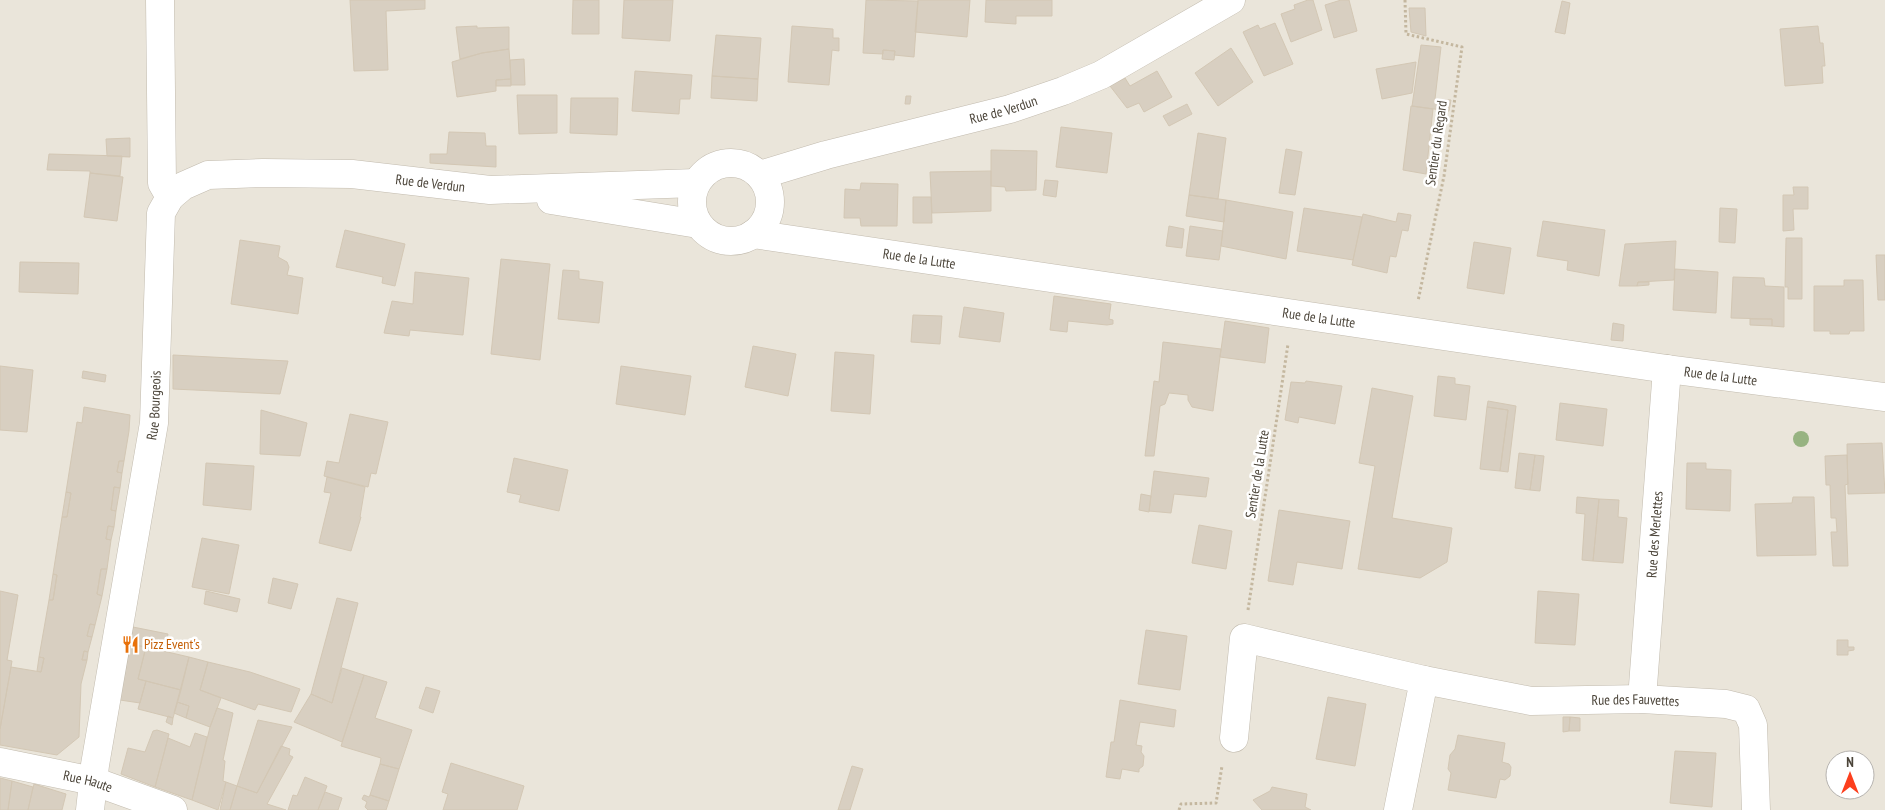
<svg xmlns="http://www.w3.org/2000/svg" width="1885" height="810" viewBox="0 0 1885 810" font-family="'PT Sans Narrow',sans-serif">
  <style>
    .residential { fill: #eae5da; fill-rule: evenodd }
    .building { fill: #d8cfc1; stroke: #d3c7b4 }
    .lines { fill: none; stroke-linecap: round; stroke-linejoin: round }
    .minor-casing { stroke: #c2bbae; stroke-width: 29 }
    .path { stroke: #c4b79f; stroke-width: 3; stroke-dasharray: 2.5 2.5; stroke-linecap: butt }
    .minor { stroke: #fff; stroke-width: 28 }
    .tree { fill: #97b381 }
    .labels { text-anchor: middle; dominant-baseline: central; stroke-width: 5; stroke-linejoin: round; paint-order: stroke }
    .street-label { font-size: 14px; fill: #4b4439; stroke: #fff }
    .food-label { font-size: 14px; fill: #c56008; stroke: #fff; text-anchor: start }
  </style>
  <rect width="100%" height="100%" fill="#f6f3ec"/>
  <path class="residential" d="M0,0H1885V810H0ZM1835,760H1865V790H1835Z"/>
  <path class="building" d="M350,0H425V9L386,11L388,70L354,71Z
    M573,0H599V34H572Z
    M624,0H673L670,41L622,38Z
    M866,0L918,1L914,57L894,55L895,51L883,50V54L863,53Z
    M918,0H970L967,37L915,32Z
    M986,0H1052V16H1016V24L985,22Z
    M1308,0H1313L1322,30L1291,42L1281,14L1295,9L1294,5Z
    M1341,0H1349L1357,31L1334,38L1325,5Z
    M1562,1L1570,3L1565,34L1555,32Z
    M1409,8H1425L1426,36L1411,32Z
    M1275,23L1293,64L1264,76L1243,32L1258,25L1260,29Z
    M477,26V28L509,27V49L482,53L460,59L456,27Z
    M792,26L833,29V38H839V51L832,50L829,85L788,82Z
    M1818,26L1820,43H1823L1825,66H1822L1823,83L1785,86L1780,29Z
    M716,35L761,38L758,79L712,76Z
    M1421,45L1441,47L1435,99L1451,100L1449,111L1412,106Z
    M1231,48L1253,82L1218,106L1195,73Z
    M509,49L511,79L496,80V91L457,97L452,62L482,53Z
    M883,50L895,51L894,60L882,59Z
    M524,59L525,85H511L510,60Z
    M1416,62L1412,93L1382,99L1376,69Z
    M635,71L692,75L690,99H680L679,114L632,111Z
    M1157,71L1172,97L1144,112L1139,103L1127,108L1110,86L1125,78L1130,86Z
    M712,76L758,79L757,101L711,98Z
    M511,79V86H496V80Z
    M517,95H557V133L519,134Z
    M906,96H911L910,104H905Z
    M571,98H618L617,135L570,133Z
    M1187,104L1192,114L1169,126L1163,116Z
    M1411,106L1433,109L1426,174L1403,170Z
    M1061,127L1112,133L1107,173L1056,167Z
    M449,132L485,133L486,146H496V167L430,163V154H447Z
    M1198,133L1226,138L1218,199L1189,195Z
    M130,138V157L107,156L106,139Z
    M1286,149L1302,152L1295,195L1279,193Z
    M991,150L1037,151L1036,190L1006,191L1005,187L991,186Z
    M49,154L122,156L120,176L90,173V171L47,170Z
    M991,171V211L932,213L930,172Z
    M90,173L123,177L117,221L84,217Z
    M1045,180L1058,181L1056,197L1043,195Z
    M861,183L898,184L897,226H861L860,218H844L845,189L860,190Z
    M1793,187H1808V209H1793L1794,230L1783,231V195H1794Z
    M1189,195L1226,200L1224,222L1186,216Z
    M913,197H931L932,223H913Z
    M1226,200L1293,212L1286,259L1221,246Z
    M1304,208L1362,217L1353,260L1297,251Z
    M1720,208L1737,209L1735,243L1719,242Z
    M1398,213L1411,215L1408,231L1402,230L1396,257L1390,256L1387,273L1352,265L1363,214L1396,222Z
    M1543,221L1605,230L1599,276L1567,270L1568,261L1537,256Z
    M1169,226L1184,229L1182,248L1166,246Z
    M1190,226L1223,231L1219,260L1186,256Z
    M345,230L405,244L395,286L382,283L383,277L336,267Z
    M1786,238H1802V299H1788V287H1785Z
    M240,240L280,246L278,257L287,262L289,267L287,275L303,278L298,314L231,304Z
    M1676,241L1674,280L1638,282L1637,286H1619L1625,244Z
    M1474,242L1511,248L1504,294L1467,288Z
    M1876,255H1885V300H1878Z
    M501,259L550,264L540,360L491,354Z
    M20,262L79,263L78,294L19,292Z
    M1675,269L1718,272L1716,313L1673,310Z
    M563,270L579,271V279L603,282L599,323L558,319Z
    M415,272L469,278L463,335L410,330L409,336L384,333L392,301L413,304Z
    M1733,277L1764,278L1765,286L1784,287V327L1772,326V319L1731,318Z
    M1844,280H1863L1864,331H1850L1849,334H1830V331H1814V286H1844Z
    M1638,282H1649V285L1637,286Z
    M1054,296L1111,304L1109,319L1113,320V324L1107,325L1068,321L1067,332L1050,330Z
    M964,307L1004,313L1000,342L959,337Z
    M913,315L942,316L940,344L911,342Z
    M1750,319H1772V326L1750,325Z
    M1225,321L1269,328L1265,363L1220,357Z
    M1613,323L1624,325L1623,341L1611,340Z
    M1163,342L1221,349L1213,411L1192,407L1188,400V395L1169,393L1165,404L1160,406L1154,456H1145L1154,381L1159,382Z
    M753,346L796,354L788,396L745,387Z
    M835,352L874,355L870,414L831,411Z
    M173,355L288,361L280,394L173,389Z
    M0,366L33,370L27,432L0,430Z
    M621,366L691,376L685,415L616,404Z
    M83,371L106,375L105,382L82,378Z
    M1438,376L1455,378V384L1470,386L1466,420L1434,416Z
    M1306,381L1342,386L1335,424L1299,417L1298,423L1285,420L1291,382L1305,383Z
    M1372,388L1413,396L1392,518L1452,528L1447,562L1420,578L1358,569L1375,466L1359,463Z
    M1488,401L1516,406L1508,472L1500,471L1508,410L1487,407Z
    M1560,403L1607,409L1603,446L1556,440Z
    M84,407L130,415L129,431L124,461H119L117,472L122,473L120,488L114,487L111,510L116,511L114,527L108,526L106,539L111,540L107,569H101L97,594L102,596L95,625L90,624L87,636L92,637L88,652L84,651L82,660H87L81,684L79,737L57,755L0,745V729L11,667L41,672L44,658L39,657L49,600H53L57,575L53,574L62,517H67L71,493L66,492L77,422L82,423Z
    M1487,407L1508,410L1500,471L1480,469Z
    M261,410L307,423L300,456L260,454Z
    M350,414L388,422L376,474L371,473L368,487L324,476L327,461L339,463Z
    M1882,443L1885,493L1848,494L1847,444Z
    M1519,453L1535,455L1530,490L1515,488Z
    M1535,455L1544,456L1540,491L1530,490Z
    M1847,455L1848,484L1845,485L1848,566H1833L1831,532H1837L1836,518H1831L1830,485H1826L1825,456Z
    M514,458L568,470L559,511L519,502L521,495L507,492Z
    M119,461H124L122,473L117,472Z
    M206,463L254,466L251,510L203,505Z
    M1687,463H1706V469L1731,470L1730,511L1686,509Z
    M1154,471L1209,478L1206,497L1174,494L1171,513L1149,511Z
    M327,477L365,487L360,517H361L351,551L319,543L331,493L324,492Z
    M114,487L120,488L116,511L111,510Z
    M66,492L71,493L67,517H62Z
    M1141,494L1151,496L1149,512L1139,510Z
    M1577,497L1599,499L1593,561L1582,560L1585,514L1576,513Z
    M1793,497H1814L1816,555L1757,556L1755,504L1792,503Z
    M1599,499L1619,500L1618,517L1627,518L1623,563L1593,561Z
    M1279,510L1350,521L1342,569L1297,562L1293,585L1268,581Z
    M1199,525L1232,531L1226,569L1192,563Z
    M108,526L114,527L111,540L106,539Z
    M202,538L239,545L229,594L192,587Z
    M101,569H107L102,596L97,594Z
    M53,574L57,575L53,600H49Z
    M273,578L298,584L291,609L268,603Z
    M0,591L18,595L7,660L12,661L11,667L0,729Z
    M206,591L240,599L237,612L204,604Z
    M1538,591L1579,594L1575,645L1535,643Z
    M337,598L358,603L332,703L311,694Z
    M90,624L95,625L92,637L87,636Z
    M133,627L168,634L165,651L130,644Z
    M1146,630L1187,636L1180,690L1138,684Z
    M1837,640H1848V647H1854V650L1848,651V655H1837Z
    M130,644L146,647L138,679L146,681L140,703L120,700Z
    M146,647L189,657L181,690L138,679Z
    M84,651L88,652L87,660H82Z
    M39,657L44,658L41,672L37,671Z
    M189,657L208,662L200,690L221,698L210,727L186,718L189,706L177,702Z
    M208,662L250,672L300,689L291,712L258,704L255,710L200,690Z
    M342,668L364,675L342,742L294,722L311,694L332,703Z
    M364,675L387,682L375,718L412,730L399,769L380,764L381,758L341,746Z
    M146,681L181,690L173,718L138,709Z
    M426,687L440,691L433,713L419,708Z
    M1328,697L1366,704L1355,766L1316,759Z
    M1120,700L1176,710L1174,727L1140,722L1136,745L1142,746L1141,752L1144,756L1143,766L1139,769V772L1122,769L1120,779L1106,777L1111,742H1114Z
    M177,702L189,706L186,718L174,713Z
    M217,708L233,713L223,760L225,761L223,781L226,782L218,810L192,800L210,727Z
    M168,716L173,718L172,725L166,722Z
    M1563,717H1570L1569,731L1563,732Z
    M1570,717L1580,718V731H1569Z
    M258,720L292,727L257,793L237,786Z
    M157,730L169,734L155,787L121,774L128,748L145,752L153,731Z
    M195,733L207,737L192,800L155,787L168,738L190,747Z
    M1458,735L1505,743L1502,762L1509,764L1511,767L1510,776L1505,780L1500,779L1496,798L1448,790L1451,773L1448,769L1450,755L1455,749Z
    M281,746L290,749L289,755L293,757L267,804L286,810H230L237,786L257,793Z
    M1675,751L1716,753L1712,807L1670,803Z
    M451,763L524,786L517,810H443L448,794L442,792Z
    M380,764L399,769L389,801L370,795Z
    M852,766L863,769L850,810H838Z
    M305,777L327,786L318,810H288L293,795L297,796Z
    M0,778L12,781L8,810H0Z
    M12,781L33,787L28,810H8Z
    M226,782L237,786L230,810H220Z
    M34,784L66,794L62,810H28Z
    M1272,787L1307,794L1305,807L1311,810H1262L1253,800L1270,791Z
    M325,792L342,798L338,810H318Z
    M364,795L369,797L370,795L389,801L386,810H368L365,807L367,802L362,799Z"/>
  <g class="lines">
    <defs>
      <g id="minor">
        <path d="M160,0L162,183L170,197"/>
        <circle cx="731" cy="202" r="39"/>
        <path id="s1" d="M760,175L826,155L1010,109L1063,91L1101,75L1231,0"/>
        <path d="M551,200L698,224"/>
        <path id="s2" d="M753,234L1667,369L1885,397"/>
        <path id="s3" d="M1642,699L1667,369"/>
        <path d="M1234,738L1244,638L1424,680"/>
        <path id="s4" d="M0,762L93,781L173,810"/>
        <path id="s5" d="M90,810L95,765L154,423L161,213L170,197L183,186L208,175L263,173L352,174L490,190L696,183"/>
        <path id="s6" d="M1398,810L1424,680L1531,701L1642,699L1726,704L1746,709L1753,725L1756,810"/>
      </g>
    </defs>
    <use href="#minor" class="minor-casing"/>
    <path class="path" d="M1405,0L1406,34L1462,47L1444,176L1418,301
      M1248,610L1288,344
      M1179,810L1181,804L1216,803L1222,766"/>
    <use href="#minor" class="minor"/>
  </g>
  <circle class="tree" cx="1801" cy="439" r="8"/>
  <defs>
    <symbol id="restaurant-bare" viewBox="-9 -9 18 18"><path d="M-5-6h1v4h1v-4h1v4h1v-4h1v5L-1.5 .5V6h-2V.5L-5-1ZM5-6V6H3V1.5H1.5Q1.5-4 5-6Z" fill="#e8710a" stroke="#fff" stroke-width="2.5" paint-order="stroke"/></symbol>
  </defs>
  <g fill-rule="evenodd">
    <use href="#restaurant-bare" x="118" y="632" width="25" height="25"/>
  </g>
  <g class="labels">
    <g class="street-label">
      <text stroke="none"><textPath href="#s1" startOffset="252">Rue de Verdun</textPath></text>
      <text transform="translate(1436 143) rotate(-82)">Sentier du Regard</text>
      <text stroke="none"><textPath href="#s5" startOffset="888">Rue de Verdun</textPath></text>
      <text stroke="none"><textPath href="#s2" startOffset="168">Rue de la Lutte</textPath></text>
      <text stroke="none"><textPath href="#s2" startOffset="572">Rue de la Lutte</textPath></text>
      <text stroke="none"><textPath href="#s2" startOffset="978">Rue de la Lutte</textPath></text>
      <text stroke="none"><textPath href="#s5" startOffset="410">Rue Bourgeois</textPath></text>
      <text transform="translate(1257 474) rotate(-81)">Sentier de la Lutte</text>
      <text stroke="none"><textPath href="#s3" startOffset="165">Rue des Merlettes</textPath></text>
      <text stroke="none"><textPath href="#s6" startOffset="346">Rue des Fauvettes</textPath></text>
      <text stroke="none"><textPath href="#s4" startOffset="90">Rue Haute</textPath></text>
    </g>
    <g class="food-label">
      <text x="144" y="644">Pizz Event's</text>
    </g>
  </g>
  <g transform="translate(1850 775)"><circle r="24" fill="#ffffff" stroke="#b7b4b0"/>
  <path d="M0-4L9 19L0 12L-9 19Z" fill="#fc3f1d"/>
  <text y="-8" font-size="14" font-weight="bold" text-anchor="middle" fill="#4b4439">N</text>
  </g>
</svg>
